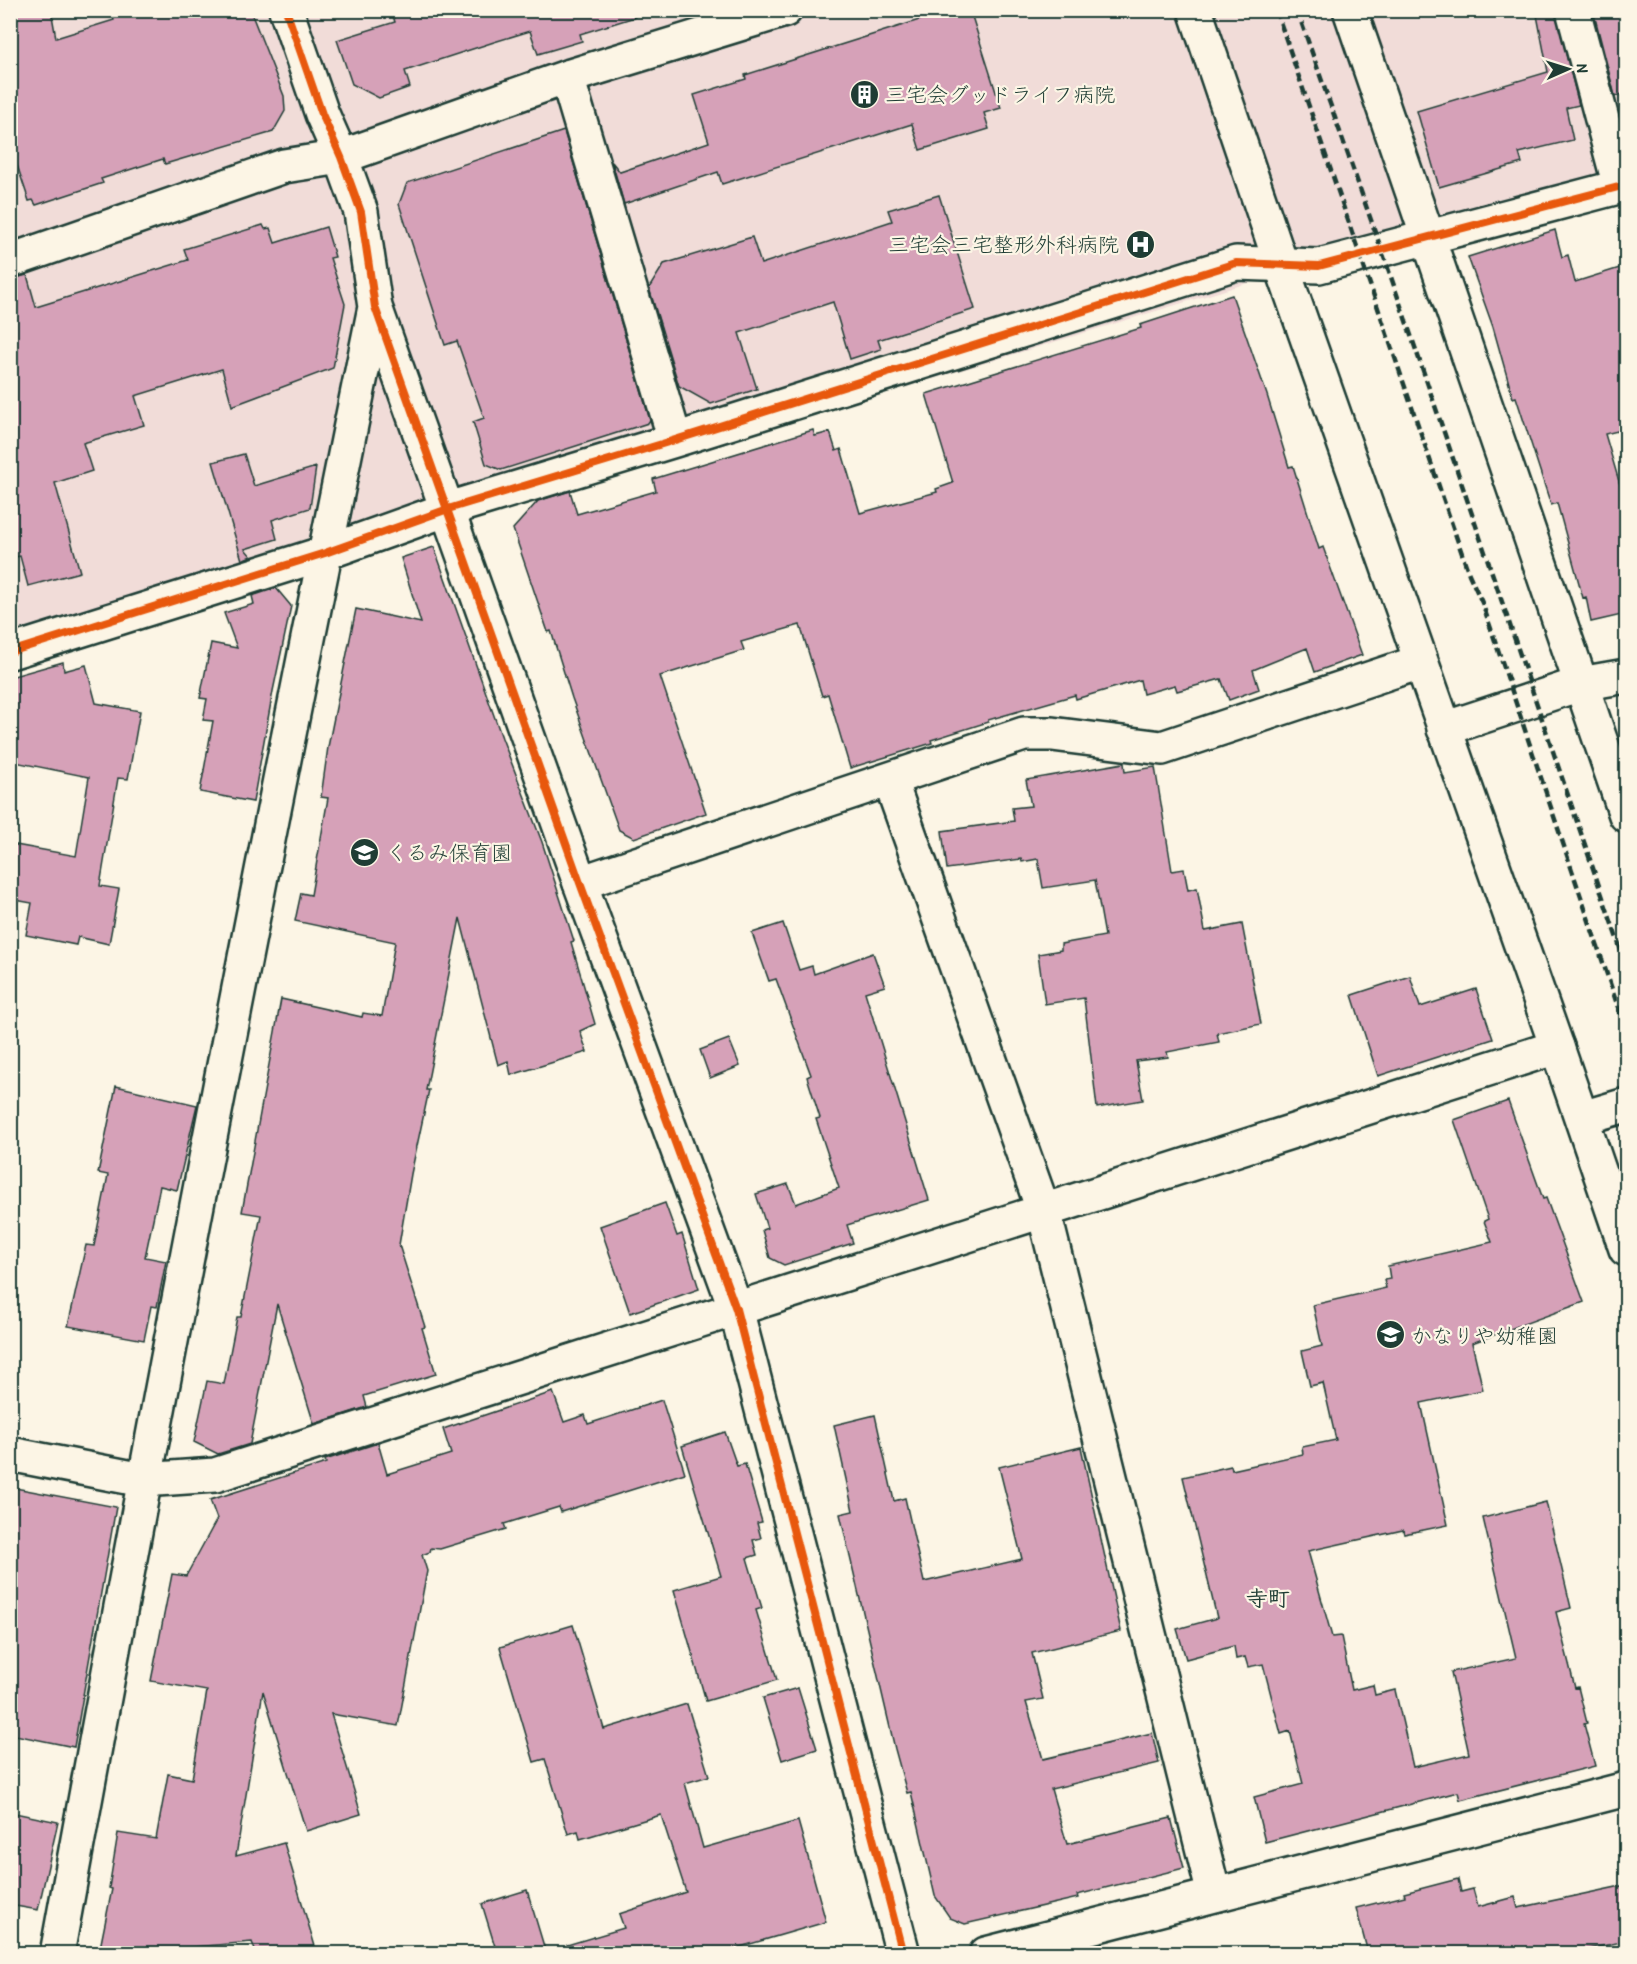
<svg xmlns="http://www.w3.org/2000/svg" width="1637" height="1964" viewBox="0 0 1637 1964" font-family="'Patrick Hand','Klee One',sans-serif">
  <style>
    .built { fill: #f1dcd8 }
    .building { fill: #d6a1b8; stroke: #1f3d34; stroke-width: 1.5 }
    .lines { fill: none; stroke-linecap: round; stroke-linejoin: round }
    .minor-casing { stroke: #1f3d34; stroke-width: 38 }
    .tertiary-casing { stroke: #1f3d34; stroke-width: 38 }
    .minor { stroke: #fcf5e5; stroke-width: 33 }
    .tertiary { stroke: #fcf5e5; stroke-width: 33 }
    .rail { stroke: #1f3d34; stroke-width: 4.5; stroke-dasharray: 9 4.5; stroke-linecap: butt }
    .cycleway-casing { stroke: #fcf5e5; stroke-width: 11 }
    .cycleway { stroke: #e8590c; stroke-width: 8 }
    .labels { text-anchor: middle; dominant-baseline: central; stroke-width: 4.5; stroke-linejoin: round; paint-order: stroke }
    .poi-label { font-size: 21px; fill: #1f3d34; stroke: #fcf5e5; text-anchor: start }
    .neighbourhood-label { font-size: 22px; font-weight: bold; fill: #1f3d34; stroke: #fcf5e5 }
  </style>
  <rect width="100%" height="100%" fill="#fcf5e5"/>
  <filter id="ink" filterUnits="userSpaceOnUse"><feTurbulence type="fractalNoise" baseFrequency=".0167" numOctaves="2"/><feDisplacementMap in="SourceGraphic" scale="12" xChannelSelector="R" yChannelSelector="G"/><feConvolveMatrix kernelMatrix="1 2 1 2 8 2 1 2 1" color-interpolation-filters="sRGB"/></filter>
  <g filter="url(#ink)">
    <path class="built" d="M11,11H1626V185L1310,276L1248,283L11,659Z"/>
    <path class="building" d="M10,10H51L56,38L114,20L111,10H250L284,96L285,111L273,132L165,164L163,159L101,179L103,183L36,205L33,200L29,201L10,144Z
      M391,10H634L635,17L580,34L582,41L538,54L530,31L494,42L405,71L410,87L379,98L352,84L337,40L395,22Z
      M951,10H970L1001,108L984,113L989,129L920,150L912,124L722,184L718,172L624,204L612,162L620,172L709,142L694,95L746,79L745,75Z
      M1536,10H1555L1579,105L1566,108L1573,140L1519,153L1522,163L1439,187L1417,111L1548,72Z
      M1593,10H1622L1626,52V93L1615,96Z
      M564,131L650,420L648,423L501,470L486,464L473,422L484,418L457,341L445,345L399,204L407,183Z
      M939,195L975,309L878,340L881,349L850,359L833,302L739,333L757,389L711,404L679,386L649,288L664,264L752,237L761,264L892,221L888,210Z
      M263,225L265,229L270,228L275,243L326,227L335,257L330,258L345,304L333,368L232,406L222,369L135,396L144,425L83,443L92,471L55,483L80,572L28,586L20,556L10,558V279L27,275L36,307L188,260L184,249Z
      M1555,230L1562,257L1568,255L1575,282L1626,266V429L1605,434L1626,505V614L1591,622L1586,597L1583,598L1557,503L1551,505L1516,397L1513,398L1493,327L1468,257Z
      M1232,295L1267,395L1289,467L1293,466L1319,549L1323,547L1362,655L1315,672L1307,648L1253,670L1259,689L1229,700L1221,679L1177,691L1175,685L1143,694L1140,680L1076,699L1075,695L988,720V722L931,740L932,743L850,768L828,694L822,696L800,625L741,642L744,650L660,676L706,813L634,838L619,830L572,698L551,631L548,632L513,529L538,501L570,491L577,514L656,491L653,479L813,430L815,436L830,432L836,451L841,449L860,513L937,492L936,489L953,483L926,394L1141,328L1140,325Z
      M244,454L254,486L316,467L310,508L272,520L277,539L245,549L251,556L242,560L213,462Z
      M434,547L502,738L542,842L574,941L571,942L595,1024L580,1031L587,1052L511,1075L508,1061L498,1065L460,918L426,1090H429L411,1174L399,1245L425,1327L422,1328L436,1374L364,1396L367,1407L314,1424L277,1304L250,1444L218,1454L194,1442L207,1381L224,1384L237,1317H241L261,1215L242,1212L281,999L362,1017L363,1013L382,1016L395,942L295,921L301,893L311,895L328,798L321,797L328,747L356,609L421,623L401,558Z
      M276,588L291,606L273,691L253,802L200,792L213,721L203,720L207,699L200,698L211,643L237,648L224,613L254,604L252,596Z
      M63,662L64,671L86,665L96,703L140,711L128,779L118,778L100,886L119,889L109,944L78,937L76,945L26,935L32,903L10,899V844L76,856L89,777L10,761V677Z
      M1124,763L1125,772L1155,767L1172,871L1184,869L1188,890L1197,888L1205,931L1242,924L1261,1024L1217,1033L1219,1042L1167,1052L1168,1057L1136,1061L1143,1100L1097,1108L1084,998L1045,1004L1038,954L1061,950V944L1105,936L1095,880L1043,888L1038,859L1022,862L1021,859L947,869L942,831L1014,821L1012,808L1031,806L1026,780Z
      M783,923L799,970L812,966L814,974L873,953L885,986L865,992L929,1200L847,1225L853,1243L784,1265L770,1258L762,1230L767,1228L756,1194L788,1184L796,1204L839,1188L816,1119L820,1118L807,1077L811,1075L776,979L769,981L752,933Z
      M1410,976L1420,1007L1476,989L1493,1039L1378,1076L1352,995Z
      M729,1039L740,1066L710,1078L700,1050Z
      M116,1086L197,1105L177,1190L160,1186L145,1257L166,1261L157,1307L151,1306L144,1340L68,1326L86,1245L94,1246L108,1175L98,1173Z
      M1508,1101L1543,1199L1546,1198L1584,1302L1472,1343L1483,1390L1421,1403L1448,1525L1404,1534L1403,1530L1308,1551L1332,1637L1341,1636L1352,1690L1373,1685L1375,1695L1395,1690L1413,1767L1469,1754L1451,1672L1516,1658L1483,1518L1546,1502L1571,1608L1556,1612L1575,1688L1578,1687L1587,1723L1584,1724L1595,1766L1460,1800L1458,1792L1265,1842L1254,1797L1303,1784L1290,1731L1281,1734L1263,1664L1248,1667L1245,1657L1236,1659L1234,1646L1186,1659L1177,1629L1217,1618L1183,1477L1231,1466L1232,1470L1303,1454L1302,1447L1336,1440L1323,1383L1310,1386L1302,1351L1322,1346L1313,1305L1386,1288L1384,1280L1390,1279L1388,1266L1492,1242L1484,1221L1488,1219L1454,1120Z
      M665,1203L677,1236L682,1234L699,1289L630,1313L600,1226Z
      M553,1392L564,1422L585,1415L588,1424L662,1400L685,1473L561,1512L559,1507L504,1524L506,1529L440,1549L431,1548L430,1552L422,1555L427,1571L398,1726L331,1714L361,1814L306,1831L263,1691L236,1856L284,1843L317,1953H256L252,1942L169,1949L168,1953H99L112,1889L109,1888L118,1833L156,1839L168,1774L192,1779L207,1691L151,1681L172,1574L186,1576L217,1519L210,1500L326,1463L325,1460L378,1443L387,1474L451,1454L443,1429Z
      M875,1415L894,1501L905,1498L924,1582L1022,1559L999,1467L1081,1447L1121,1631L1032,1653L1043,1699L1026,1702L1043,1759L1152,1733L1159,1763L1051,1789L1067,1844L1171,1818L1184,1868L1077,1895L1078,1898L965,1924L950,1918L935,1896L911,1792L907,1793L895,1749L840,1514L853,1511L834,1425Z
      M725,1432L737,1466L745,1464L762,1522L757,1523L761,1538L753,1540L757,1555L747,1558L762,1608L756,1610L777,1680L706,1701L674,1590L721,1576L682,1446Z
      M10,1487L116,1507L74,1747L10,1734Z
      M573,1625L604,1729L687,1704L709,1776L685,1783L703,1848L798,1821L826,1922L733,1949L734,1953H568L567,1945L624,1928L619,1914L686,1892L661,1815L580,1839L578,1831L568,1834L545,1759L534,1762L500,1647Z
      M798,1688L817,1749L782,1760L763,1698Z
      M10,1812L58,1822L38,1910L10,1905Z
      M1458,1879L1461,1892L1473,1889L1478,1907L1515,1897L1518,1908L1626,1885V1941L1570,1953H1368L1356,1908L1405,1896L1404,1893Z
      M527,1890L546,1953H497L482,1904Z"/>
    <g class="lines">
      <defs>
        <path id="minor" d="M1573,10L1620,187
          M567,77L675,440
          M10,652L325,553L448,509L675,440L1236,263L1319,266L1626,185
          M1444,729L1580,684L1626,676
          M890,780L1044,1212L1214,1895
          M580,883L1024,734H1052L1162,748L1420,662
          M1582,1118L1626,1105
          M10,1454L143,1480L215,1475L1557,1047
          M986,1954L1626,1789"/>
        <path id="tertiary" d="M286,10L322,114L341,157L361,212L375,307L580,883L736,1309L903,1954
          M1195,10L1281,264L1557,1047L1626,1249
          M1350,10L1626,815
          M10,261L284,166L341,157L567,77L785,10
          M57,1954C157,1404 263,855 375,307"/>
      </defs>
      <use href="#minor" class="minor-casing"/>
      <use href="#tertiary" class="tertiary-casing"/>
      <use href="#minor" class="minor"/>
      <use href="#tertiary" class="tertiary"/>
      <path class="rail" d="M1276,10L1469,574L1483,605L1626,1031
        M1297,10L1390,274L1626,965"/>
      <defs>
        <path id="cycleway" d="M286,10L322,114L341,157L361,212L375,307L580,883L736,1309L903,1954
          M10,652L325,553L448,509L675,440L1236,263L1319,266L1626,185"/>
      </defs>
      <use href="#cycleway" class="cycleway-casing"/>
      <use href="#cycleway" class="cycleway"/>
    </g>
  </g>
  <defs>
    <symbol id="building-disc" viewBox="-11 -11 22 22"><circle r="9.5" fill="#1f3d34" stroke="#fcf5e5"/><path d="M-4-6H4V6H1V3H-1V6H-4ZM-2.5-4.3h1.7v1.8h-1.7ZM.8-4.3h1.7v1.8H.8ZM-2.5-1h1.7V.8h-1.7ZM.8-1h1.7V.8H.8Z" fill="#fff"/></symbol>
    <symbol id="hospital-disc" viewBox="-11 -11 22 22"><circle r="9.5" fill="#1f3d34" stroke="#fcf5e5"/><path d="M-5-5h3v3.5h4V-5h3V5h-3V1.5h-4V5h-3Z" fill="#fff"/></symbol>
    <symbol id="school-disc" viewBox="-11 -11 22 22"><circle r="9.5" fill="#1f3d34" stroke="#fcf5e5"/><path d="M0-5L7-2L0 1L-7-2ZM-4 1L0 2.5L4 1V4Q0 6-4 4Z" fill="#fff"/></symbol>
  </defs>
  <g fill-rule="evenodd">
    <use href="#building-disc" x="848" y="78" width="33" height="33"/>
    <use href="#hospital-disc" x="1124" y="228" width="33" height="33"/>
    <use href="#school-disc" x="348" y="836" width="33" height="33"/>
    <use href="#school-disc" x="1374" y="1318" width="33" height="33"/>
  </g>
  <g class="labels">
    <g class="poi-label">
      <text x="885" y="94">三宅会グッドライフ病院</text>
      <text x="1119" y="244" text-anchor="end">三宅会三宅整形外科病院</text>
      <text x="386" y="852">くるみ保育園</text>
      <text x="1411" y="1335">かなりや幼稚園</text>
    </g>
    <g class="neighbourhood-label">
      <text x="1268" y="1598">寺町</text>
    </g>
  </g>
  <rect width="1637" height="1964" fill="none" stroke="#fcf5e5" stroke-width="36"/>
  <rect x="18" y="18" width="1601" height="1928" fill="none" stroke="#1f3d34" stroke-width="2" filter="url(#ink)"/>
  <g transform="translate(1568 69) rotate(87)" stroke="#fcf5e5" stroke-width="4.5" paint-order="stroke">
  <path d="M0-4.5L10 22L0 15L-10 22Z" fill="#1f3d34"/>
  <text y="-9" font-size="16" font-weight="bold" text-anchor="middle" fill="#1f3d34">N</text>
  </g>
</svg>
